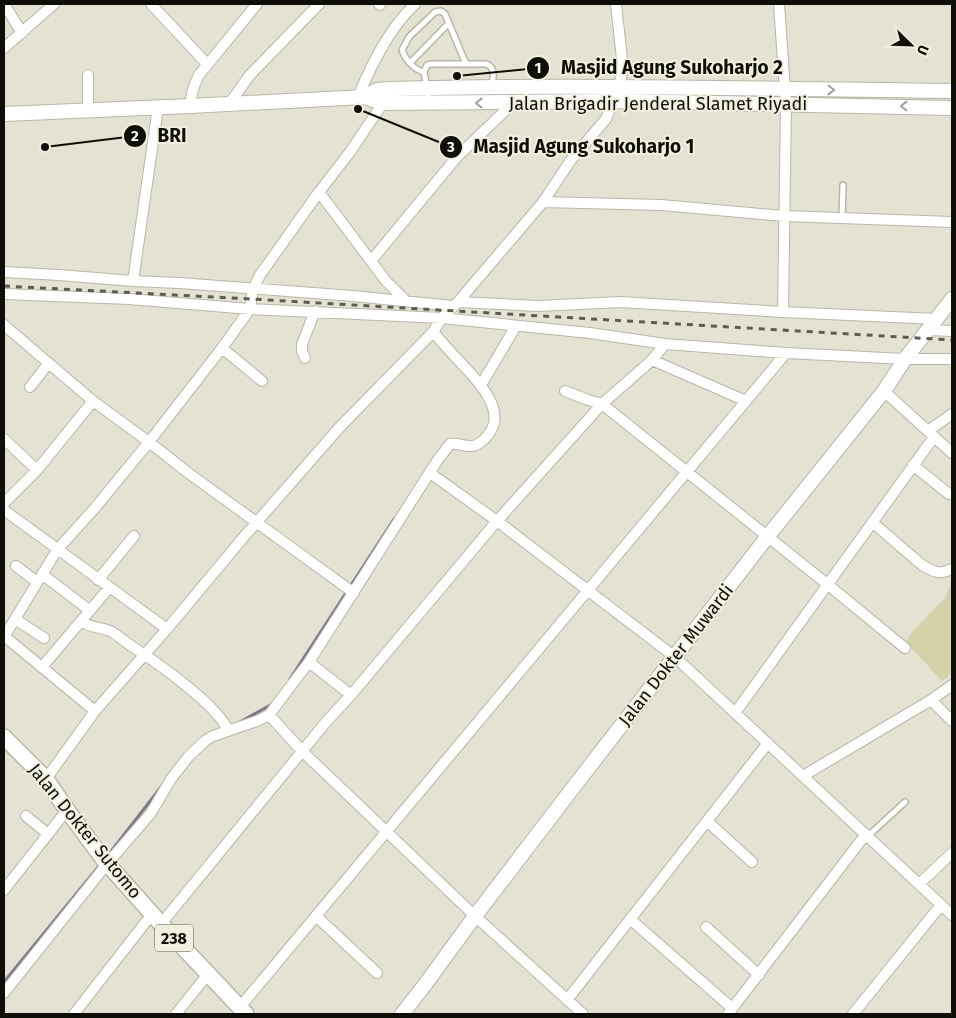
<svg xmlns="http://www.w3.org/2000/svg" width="956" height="1018" viewBox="0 0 956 1018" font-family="'Fira Sans',sans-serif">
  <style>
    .green { fill: #d5d1ab }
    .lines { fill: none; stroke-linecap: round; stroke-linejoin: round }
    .stream { stroke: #82768d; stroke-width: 3 }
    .service-casing { stroke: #b8b6a7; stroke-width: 8 }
    .minor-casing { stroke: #b8b6a7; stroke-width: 12 }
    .secondary-casing { stroke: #b8b6a7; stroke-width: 16 }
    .primary-casing { stroke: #b8b6a7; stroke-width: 18 }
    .service { stroke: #fff; stroke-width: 5 }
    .minor { stroke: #fff; stroke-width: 10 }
    .secondary { stroke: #fff; stroke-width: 14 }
    .primary { stroke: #fff; stroke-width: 15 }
    .rail { stroke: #5d5c53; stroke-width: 3; stroke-dasharray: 6 6; stroke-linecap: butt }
    .oneway { stroke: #9f9f9d }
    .labels { text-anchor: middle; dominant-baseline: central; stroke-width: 4; stroke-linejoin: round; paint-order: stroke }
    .shield { fill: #f1f0e0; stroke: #53524a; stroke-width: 1 }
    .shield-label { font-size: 16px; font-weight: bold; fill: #0f0e09 }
    .street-label { font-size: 18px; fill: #0f0e09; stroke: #f1f0e0 }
    .leader { fill: none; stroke: #0f0e09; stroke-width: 2 }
    .callout-dot { fill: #0f0e09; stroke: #f1f0e0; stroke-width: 2 }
    .mark-label { font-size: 15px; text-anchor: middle; font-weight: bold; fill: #fff }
    .callout-label { font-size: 19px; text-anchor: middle; font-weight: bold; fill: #0f0e09; stroke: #f1f0e0; stroke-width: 4; stroke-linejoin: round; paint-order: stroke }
  </style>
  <rect width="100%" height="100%" fill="#e4e3d3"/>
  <path class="green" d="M952,581V673L942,681L906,642L912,632L945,598Z"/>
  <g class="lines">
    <path class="stream" d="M290,679L394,519
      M240,722L274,703
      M109,854L161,787
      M4,982L99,866"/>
    <defs>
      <path id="service" d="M410,63L449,23
        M424,72C414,70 405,59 402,50L409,37L435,12L441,11L445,14L466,64
        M428,102L427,88L424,72L427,65L431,64H486C496,67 493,77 492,86
        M842,218L843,185
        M868,836L905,802"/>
      <path id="minor" d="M4,4L22,33
        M151,4L207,64
        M379,4L380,5
        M779,4L786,104L783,312
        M4,48L54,4
        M88,75V110
        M358,97C372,63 389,29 415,4
        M229,104L250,75L319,4
        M190,106C191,94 193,86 199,75L257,4
        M319,192L386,281L406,301
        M543,202L661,205L784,216L952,222
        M371,261L456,158L514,102
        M4,272L59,275L133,281L179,283L353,296L453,306
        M133,281L158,107
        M4,294L129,299L250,309L442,318L590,333L665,344L786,353L905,359H952
        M458,302L538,306L620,302L783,312L936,319
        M4,325L93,401L149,442L187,472L354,593
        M928,330L952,331
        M222,348L262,381
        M305,358L302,351V344L315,311
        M652,360L746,401
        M481,385L516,326
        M30,387L48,364
        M565,391L588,400L602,404L827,584L905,648
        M884,391L952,453
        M928,431L952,414
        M4,439L37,470
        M913,465L949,494
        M430,473L497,521L675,657L952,915
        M4,503L37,470L93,401
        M4,510L167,629
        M872,522L922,565C934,572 939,575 952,569
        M16,566L37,582
        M42,574L89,610
        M98,580L134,536
        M15,619L44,638
        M81,621C92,629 99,626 110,631C118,635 125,642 133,647C156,662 219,706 228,731
        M4,636L95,711
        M4,637L57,550L95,508L149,442L222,348L250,309L253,289L260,275L319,192L350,152L383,103
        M309,662L351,695
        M42,667L109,588
        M931,700L952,721
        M735,713L934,437
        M269,715L303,752L475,916L583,1014
        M803,776L931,700L952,685
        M46,779L95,711L167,629L242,539L339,428L433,332L442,318L458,302L543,202L571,160L606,119L619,87L623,68L616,4
        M26,816L48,834
        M707,821L752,862
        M919,884L952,853
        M4,890L67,810
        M316,916L377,973
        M630,919L732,1008
        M161,924L326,722L351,695L497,521L602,404L652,360L665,344
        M706,927L759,975
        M4,993L107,864L151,813L171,779L188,757L206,740L213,736L257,721L269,715L309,662L437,461L450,444C459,442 467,449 476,445C482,442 487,437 490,432C506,409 476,379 461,363C451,353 442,342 433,332
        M567,1000L768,743
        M240,1007L786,353
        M74,1014L152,914
        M176,1014L208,974
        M728,1014L866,834
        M853,1014L941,905"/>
      <path id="secondary" d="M364,97L377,90L391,89C578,84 765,89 952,91
        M4,114L190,106L364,97L383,103L614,101L952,108
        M402,1014L424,986L475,916L576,784L768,536L884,391L905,359L952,299"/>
      <path id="primary" d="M4,737L46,779L67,810L104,860L161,924L246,1014"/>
    </defs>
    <use href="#service" class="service-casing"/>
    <use href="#minor" class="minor-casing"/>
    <use href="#secondary" class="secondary-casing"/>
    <use href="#primary" class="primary-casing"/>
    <use href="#service" class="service"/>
    <use href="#minor" class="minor"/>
    <use href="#secondary" class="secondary"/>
    <use href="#primary" class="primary"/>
    <path class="rail" d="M4,286L251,299L952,340"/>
  </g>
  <defs><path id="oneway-chevron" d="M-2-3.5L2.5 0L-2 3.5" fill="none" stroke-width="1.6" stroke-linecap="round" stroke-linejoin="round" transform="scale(1.25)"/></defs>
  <g class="oneway">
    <use href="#oneway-chevron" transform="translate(831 90) rotate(1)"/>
    <use href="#oneway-chevron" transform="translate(479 103) rotate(-179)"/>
    <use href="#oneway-chevron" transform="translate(904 106) rotate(-179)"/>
  </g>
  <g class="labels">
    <rect class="shield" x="155" y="924.5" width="38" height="27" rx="4"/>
    <g class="shield-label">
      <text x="174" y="938">238</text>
    </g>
    <g class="street-label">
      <text x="658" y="104">Jalan Brigadir Jenderal Slamet Riyadi</text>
      <text transform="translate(676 655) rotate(-52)">Jalan Dokter Muwardi</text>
      <text transform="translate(85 831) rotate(51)">Jalan Dokter Sutomo</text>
    </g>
  </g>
  <path class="leader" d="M457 76L538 68M45 147L135 136M358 109L451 147"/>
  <g class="callout-dot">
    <circle cx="457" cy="76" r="5"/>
    <circle cx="45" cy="147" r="5"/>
    <circle cx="358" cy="109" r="5"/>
    <circle cx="538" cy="68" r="12"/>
    <circle cx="135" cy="136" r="12"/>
    <circle cx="451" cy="147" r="12"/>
  </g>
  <g class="mark-label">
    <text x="538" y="73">1</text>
    <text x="135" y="141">2</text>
    <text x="451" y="152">3</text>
  </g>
  <g class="callout-label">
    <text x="672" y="74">Masjid Agung Sukoharjo 2</text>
    <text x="172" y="142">BRI</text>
    <text x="584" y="153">Masjid Agung Sukoharjo 1</text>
  </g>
  <rect width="956" height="1018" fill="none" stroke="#0f0e09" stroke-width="10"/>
  <g transform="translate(911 45) rotate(113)" stroke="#f1f0e0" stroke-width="4" paint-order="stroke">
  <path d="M0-4L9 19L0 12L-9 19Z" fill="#0f0e09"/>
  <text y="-8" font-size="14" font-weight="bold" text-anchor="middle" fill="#0f0e09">U</text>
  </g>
</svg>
